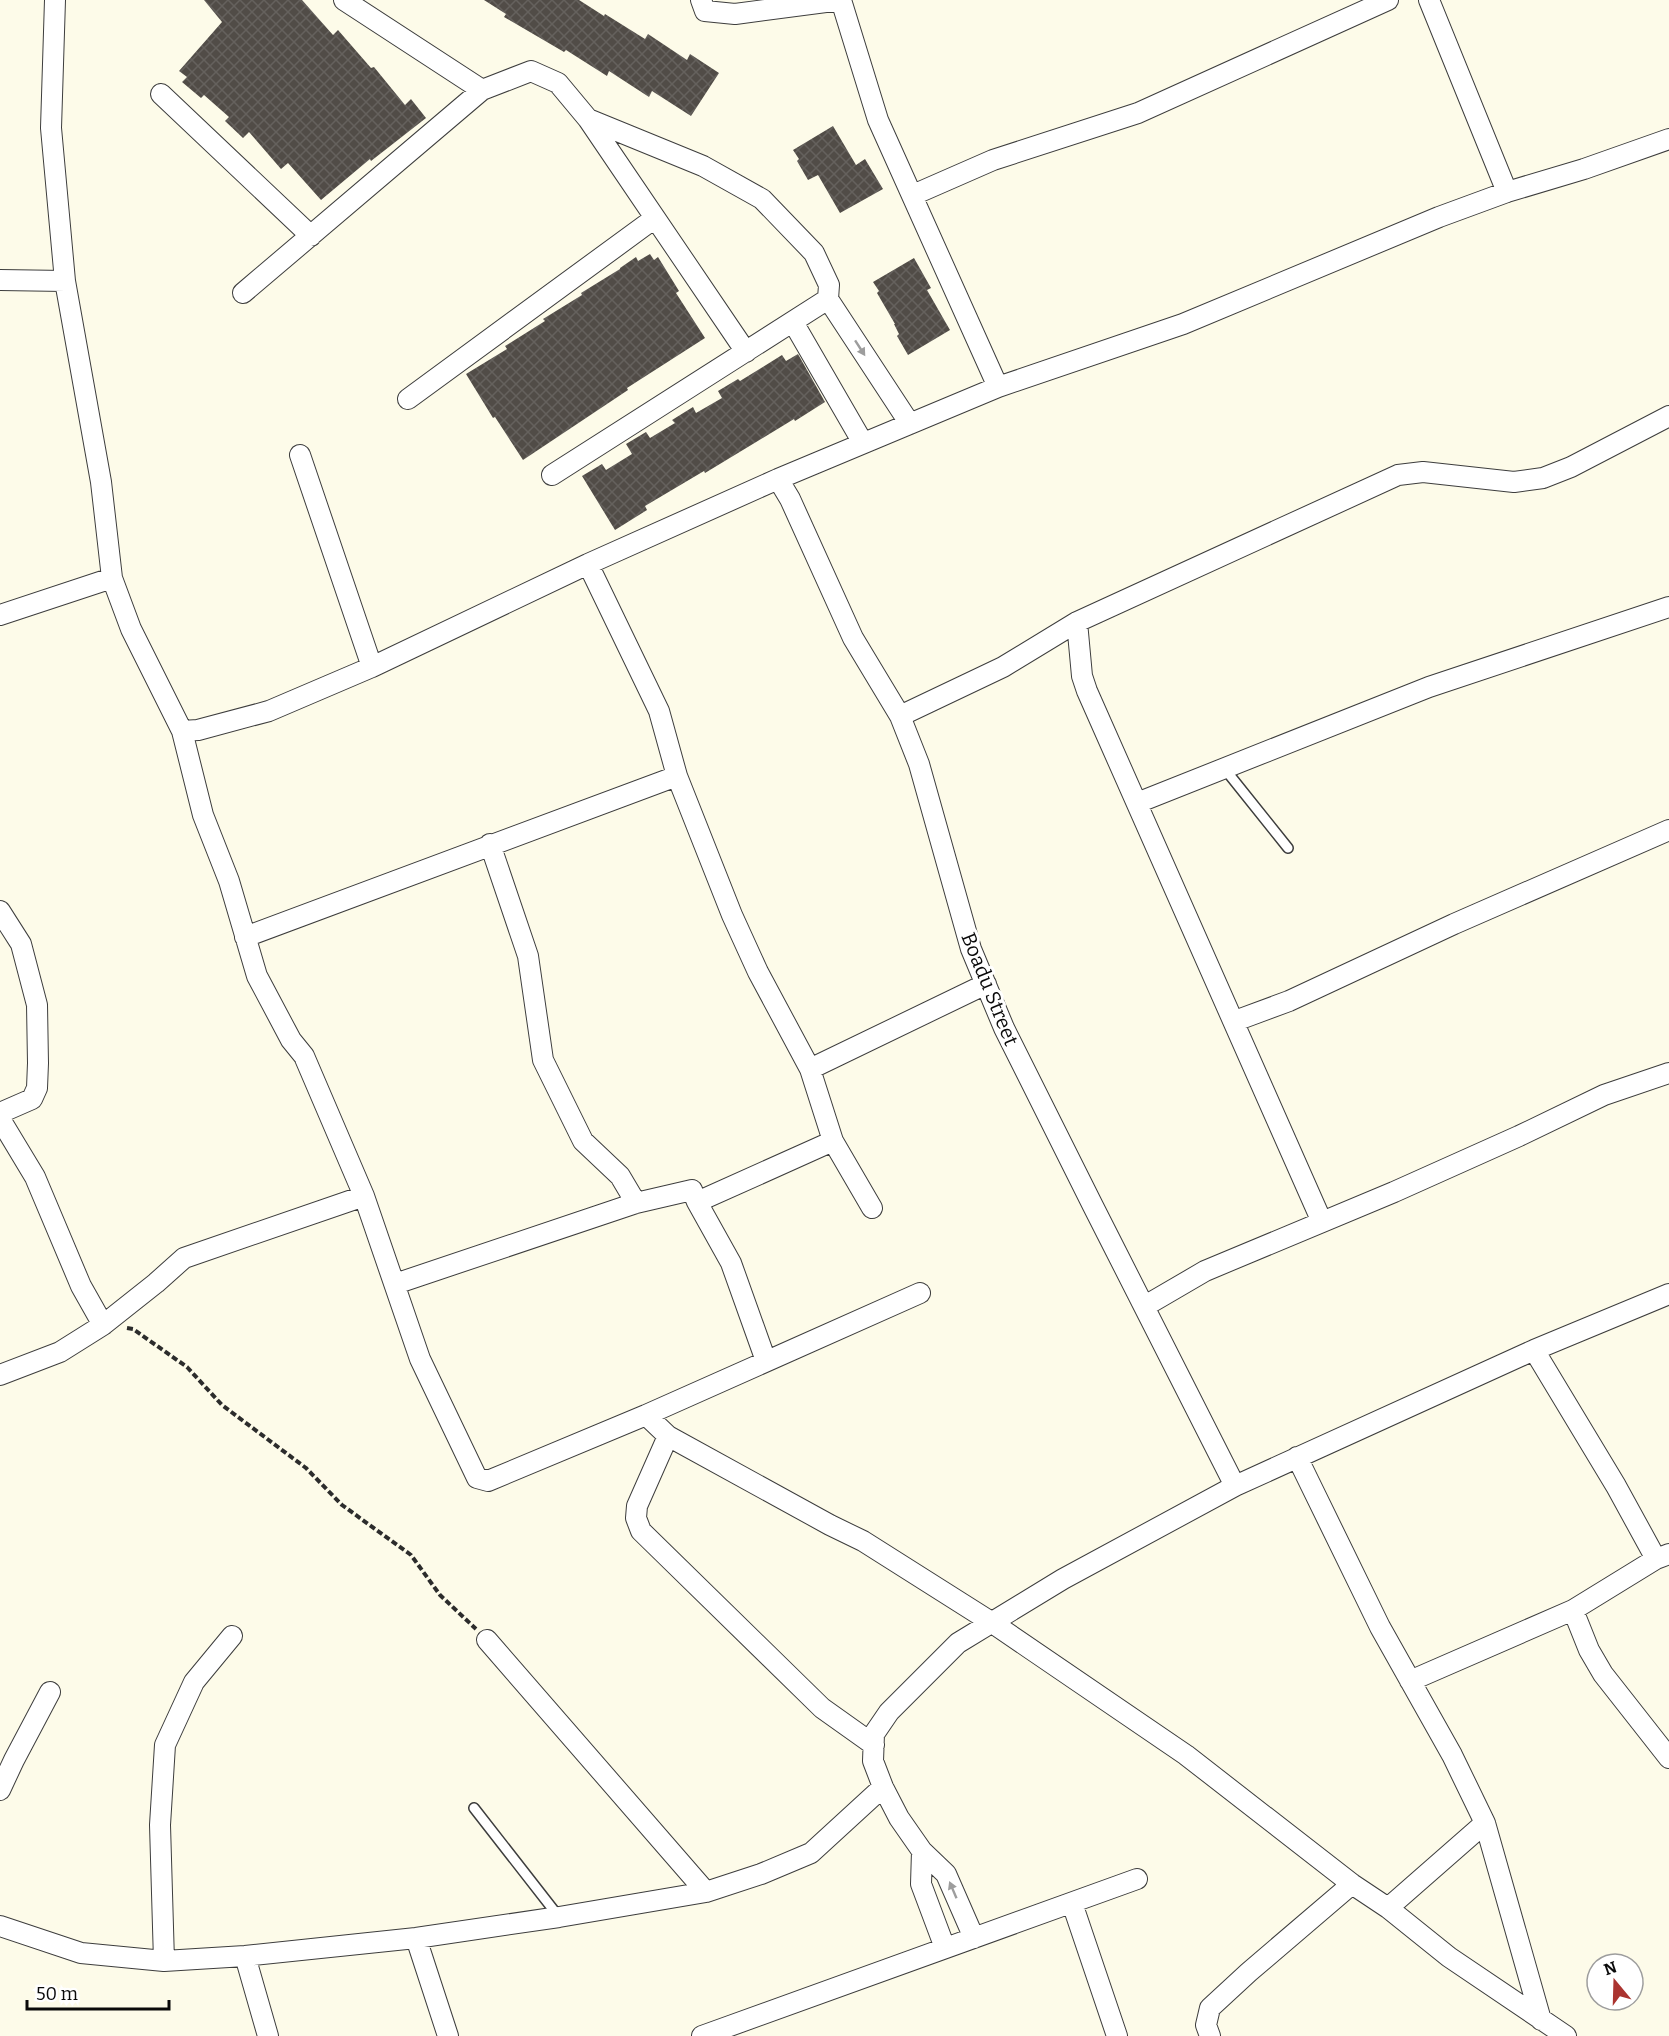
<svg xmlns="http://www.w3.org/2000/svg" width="1669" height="2036" viewBox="0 0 1669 2036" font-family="Bitter,serif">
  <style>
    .building { fill: url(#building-cross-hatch) }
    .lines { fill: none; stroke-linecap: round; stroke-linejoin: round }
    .service-casing { stroke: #3d3d3d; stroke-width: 12 }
    .minor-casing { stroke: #3d3d3d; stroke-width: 22 }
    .path { stroke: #2c2c2c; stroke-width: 4; stroke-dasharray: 6 3; stroke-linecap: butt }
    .service { stroke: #fff; stroke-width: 9 }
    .minor { stroke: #fff; stroke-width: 20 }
    .oneway { fill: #9d9d9d }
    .labels { text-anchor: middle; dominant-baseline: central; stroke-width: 6; stroke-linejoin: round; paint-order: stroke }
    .street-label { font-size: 20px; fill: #0a0a0a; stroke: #fff }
  </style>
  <defs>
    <pattern id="building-cross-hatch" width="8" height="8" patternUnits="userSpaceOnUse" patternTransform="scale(1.5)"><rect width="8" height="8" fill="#514c47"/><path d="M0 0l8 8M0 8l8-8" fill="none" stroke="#65615d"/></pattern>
  </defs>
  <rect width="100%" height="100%" fill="#fdfbe9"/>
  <path class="building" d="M204,0H302L333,35L338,30L371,68L374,67L405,105L411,99L426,118L371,161L370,159L321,200L288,163L281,169L249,132L243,138L225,121L229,117L204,95L201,98L182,82L187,77L179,71L222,22Z
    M484,0H579L604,16L605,14L645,39L648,34L687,60L690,54L719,73L691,116L652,91L649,97L609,71L607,76L566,50L564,52L504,17L506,14Z
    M833,126L856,165L865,159L883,189L840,213L818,175L808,180L797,161L799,159L793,150Z
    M650,254L654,260L658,257L679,291L676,293L705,338L627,388L628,390L523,460L495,417L493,418L466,374L507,349L505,346L545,321L543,319L582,295L581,293L620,269V268L636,257L638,261Z
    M914,258L931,288L927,290L950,330L908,355L897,336L899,334L894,324H895L877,293L879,291L873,282Z
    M798,354L825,402L795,421L794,419L705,473L704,471L645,506L647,510L615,530L582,476L602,464L606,470L632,454L626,444L646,432L650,438L675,423L672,420L693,407L696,413L722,398L718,391L738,379L740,381L782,355L786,361Z"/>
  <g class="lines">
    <defs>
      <path id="service" d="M1224,768L1288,848
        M474,1808L559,1917"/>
      <path id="minor" d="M55,0L51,128L65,281L101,482L112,578L131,629L182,731L203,815L229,881L257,976L291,1040L304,1056L364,1196L420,1359L477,1478L488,1481L646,1415L920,1293
        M344,0L482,90
        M701,0L705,11L735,14L841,0
        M841,0L878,120L998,387
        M1429,0L1507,192
        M161,94L311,236
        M913,195L993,160L1138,113L1388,0
        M0,280L65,281
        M243,293L482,90L531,71L558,83L588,119L746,352
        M828,299L910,424
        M793,322L863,443
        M408,399L655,218
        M300,455L372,667
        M552,475L828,299L829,285L814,253L762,199L703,166L588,119
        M778,479L790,499L853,638L900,716L919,764L971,949L1004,1028L1093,1206L1235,1486
        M588,564L659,711L677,776L732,915L758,972L810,1069L833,1141L872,1208
        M0,615L112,578
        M1077,622L1082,676L1087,691L1322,1222
        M900,716L1003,667L1077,622L1398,475L1423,472L1514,482L1543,478L1571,467L1669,416
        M182,731L198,730L269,711L372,667L588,564L778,479L998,387L1183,324L1439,217L1507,192L1584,169L1669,139
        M1137,803L1429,687L1669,607
        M490,844L528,956L543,1060L583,1141L620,1176L636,1203
        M0,911L21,944L37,1005L38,1063L37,1088L32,1099L0,1113
        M245,937L677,776
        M1235,1021L1289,1001L1454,924L1669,830
        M810,1069L986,984
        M0,1119L35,1177L81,1286L103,1325
        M697,1202L731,1263L766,1361
        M395,1284L636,1203L692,1190L697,1202L833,1141
        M1145,1306L1205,1271L1394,1192L1519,1136L1604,1095L1669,1073
        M1534,1350L1616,1486L1656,1559
        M0,1375L60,1352L103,1325L156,1283L184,1258L364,1196
        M646,1415L668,1436L830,1525L863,1541L991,1622L1186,1755L1352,1884L1388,1908L1449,1957L1566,2036
        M668,1436L637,1506L636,1518L641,1531L822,1708L874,1745
        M1297,1457L1380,1627L1452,1755L1485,1823L1388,1908
        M1669,1554L1656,1559L1573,1610L1589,1650L1603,1674L1669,1758
        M487,1640L706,1892
        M1410,1681L1573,1610
        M0,1790L14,1760L50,1692
        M1485,1823L1541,2020
        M922,1851L921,1884L945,1948
        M1072,1903L1117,2036
        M0,1926L81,1953L164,1961L245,1956L416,1938L559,1917L706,1892L761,1874L811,1853L883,1787
        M416,1938L448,2036
        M974,1938L946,1874L922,1851L899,1818L883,1787L873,1761L874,1734L889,1712L958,1643L1063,1579L1235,1486L1534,1350L1669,1294
        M245,1956L268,2036
        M164,1961L160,1825L165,1745L194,1682L232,1636
        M702,2036L1137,1879
        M1210,2036L1206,2025L1210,2008L1249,1972L1352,1884"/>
    </defs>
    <use href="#service" class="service-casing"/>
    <use href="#minor" class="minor-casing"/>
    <path class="path" d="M127,1328L133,1329L187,1367L222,1405L306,1468L342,1505L411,1555L440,1595L476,1629"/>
    <use href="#service" class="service"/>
    <use href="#minor" class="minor"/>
  </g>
  <defs><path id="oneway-solid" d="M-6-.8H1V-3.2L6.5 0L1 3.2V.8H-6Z" transform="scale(1.5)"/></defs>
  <g class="oneway">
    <use href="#oneway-solid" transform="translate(860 348) rotate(57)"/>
    <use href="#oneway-solid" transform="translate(953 1890) rotate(-113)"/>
  </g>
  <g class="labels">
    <g class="street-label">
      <text transform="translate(990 989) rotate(68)">Boadu Street</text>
    </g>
  </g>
  <g transform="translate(1615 1982) rotate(341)"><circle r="28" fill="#ffffff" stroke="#9d9d9d" stroke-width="1.5"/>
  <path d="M0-4.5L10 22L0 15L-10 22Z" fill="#ab3430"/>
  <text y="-9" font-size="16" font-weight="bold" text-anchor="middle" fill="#0a0a0a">N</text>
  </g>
  <path d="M27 2000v9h142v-9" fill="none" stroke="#0a0a0a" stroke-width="3"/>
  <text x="36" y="2000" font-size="18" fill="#0a0a0a" stroke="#ffffff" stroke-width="4.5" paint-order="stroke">50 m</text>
</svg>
